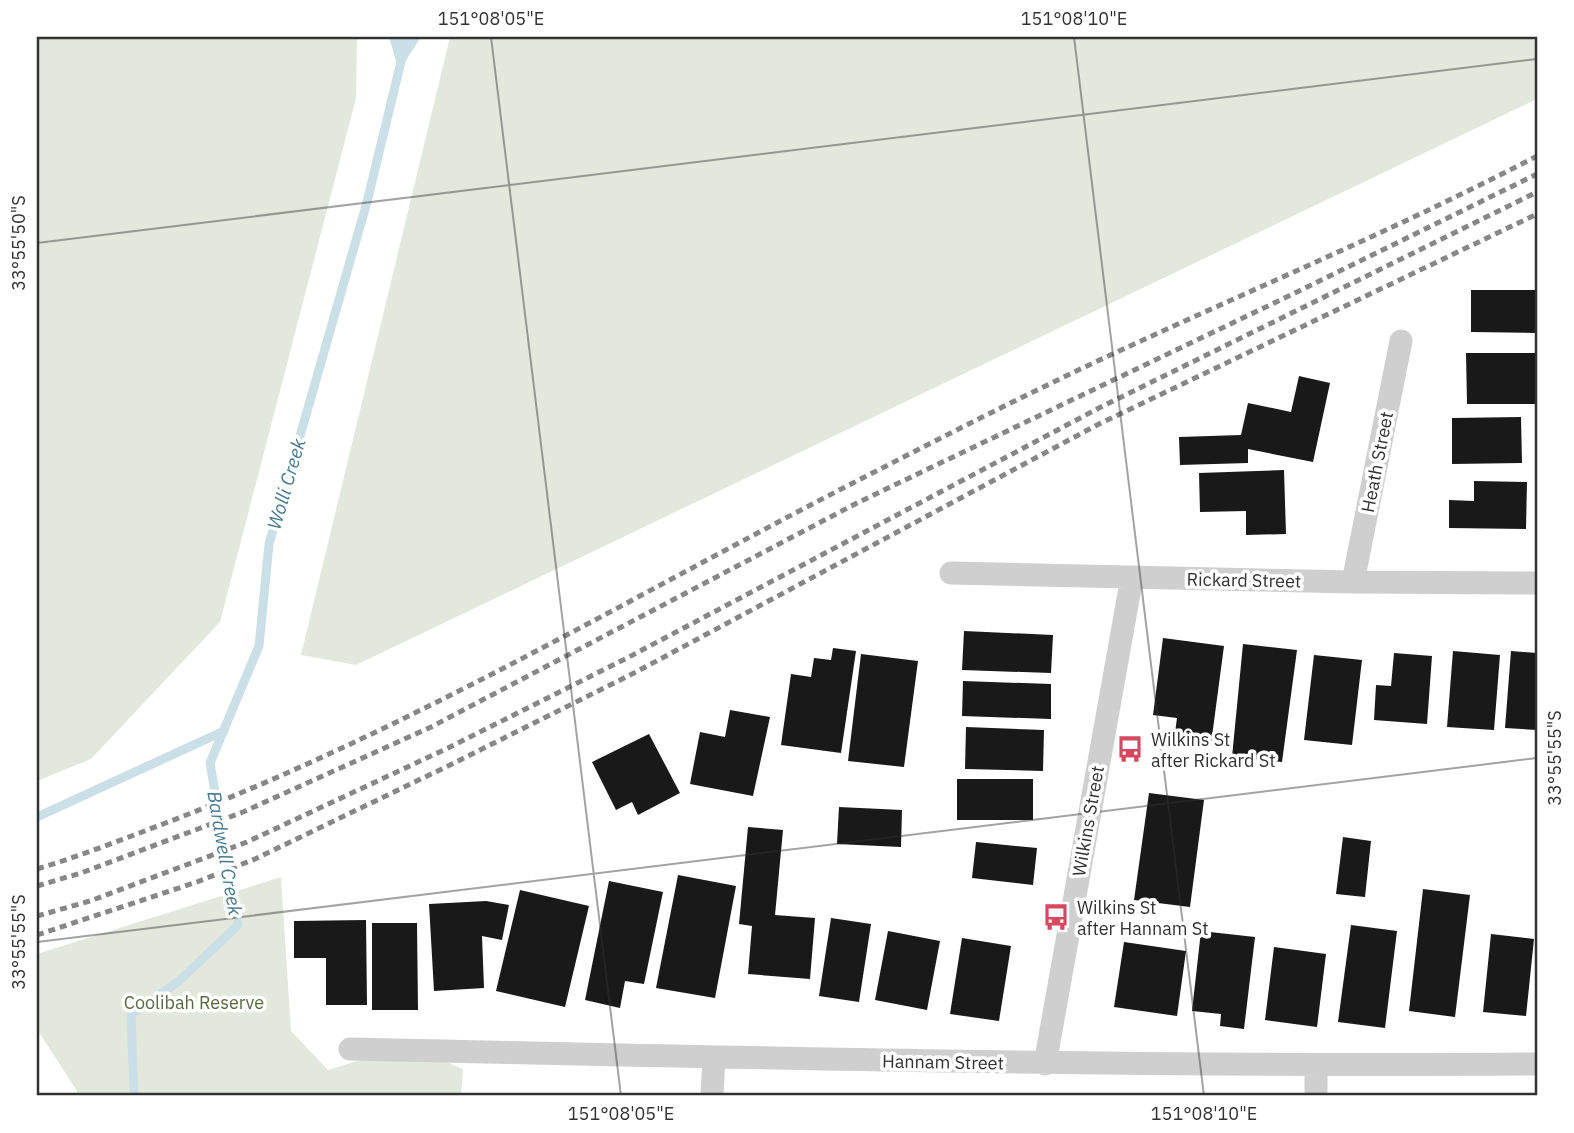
<svg xmlns="http://www.w3.org/2000/svg" width="1574" height="1133" viewBox="0 0 1574 1133" font-family="'IBM Plex Sans',sans-serif">
  <style>
    .green { fill: #e3e8dc }
    .water { fill: #cbdfe6 }
    .lines { fill: none; stroke-linecap: round; stroke-linejoin: round }
    .stream { stroke: #cbdfe6; stroke-width: 9 }
    .building { fill: #191919 }
    .street { stroke: #cfcfcf; stroke-width: 23 }
    .rail { stroke: #878787; stroke-width: 5; stroke-dasharray: 7 5; stroke-linecap: butt }
    .ticks { fill: none; stroke: #323232; stroke-width: 2; stroke-opacity: 0.45 }
    .labels { text-anchor: middle; dominant-baseline: central; stroke-width: 7; stroke-linejoin: round; paint-order: stroke }
    .street-label { font-size: 18px; fill: #323232; stroke: #fff }
    .poi-label { font-size: 18px; fill: #323232; stroke: #fff; text-anchor: start }
    .park-label { font-size: 18px; fill: #596a43; stroke: #fff }
    .water-label { font-size: 19px; font-style: italic; fill: #47788d; stroke: #fff }
    .neatline { fill: none; stroke: #323232; stroke-width: 2.5 }
    .ticks-label { font-size: 18px; text-anchor: middle; fill: #323232 }
  </style>
  <rect width="100%" height="100%" fill="#fff"/>
  <path class="green" d="M37,37H357L356,98L220,622L91,759L37,781Z
    M450,37H1519L1537,40V99L356,665L301,655Z
    M281,877L291,1031L328,1070L373,1056L439,1059L463,1069L461,1096H77V1091L37,1029V954Z"/>
  <path class="water" d="M389,37H421L399,71Z"/>
  <g class="lines">
    <path class="stream" d="M37,817L224,731
      M134,1096L131,1015L179,981L238,925L210,763L259,646L269,544L367,202L407,37"/>
  </g>
  <path class="building" d="M1471,290H1537V333L1471,332Z
    M1466,353H1537V404H1467Z
    M1299,376L1330,383L1313,462L1248,449V463L1180,465L1179,437L1241,435L1248,403L1291,412Z
    M1521,417L1522,463L1452,464V418Z
    M1284,470L1286,534L1246,535V511L1200,512L1199,473Z
    M1474,481L1527,482L1526,529L1449,528V500L1474,501Z
    M964,631L1053,635L1051,673L962,670Z
    M1163,638L1224,646L1211,744L1174,740L1177,718L1153,715Z
    M1243,644L1297,650L1282,762L1232,757Z
    M833,648L856,651L841,753L781,745L791,674L811,677L814,658L831,660Z
    M1453,651L1500,655L1494,730L1447,727Z
    M1511,651L1537,653V730L1505,728Z
    M1394,653L1432,656L1427,724L1374,720L1376,685L1391,686Z
    M861,654L918,661L904,767L848,761Z
    M1314,655L1362,660L1352,745L1304,740Z
    M963,681L1051,684V719L962,716Z
    M730,710L770,717L753,796L690,784L700,732L725,737Z
    M966,727L1044,730L1043,771L965,769Z
    M649,734L680,793L638,815L632,802L616,810L592,762Z
    M957,779H1033V820H957Z
    M1149,793L1204,800L1190,907L1134,900Z
    M839,807L902,810L901,847L837,844Z
    M748,827L783,830L775,915L815,918L810,979L748,974L752,926L739,924Z
    M1343,837L1371,841L1365,897L1336,894Z
    M976,842L1037,848L1033,885L972,878Z
    M678,875L736,886L715,998L656,988Z
    M609,881L663,892L644,984L625,981L620,1008L585,1000Z
    M1423,889L1470,895L1455,1017L1409,1011Z
    M520,890L589,906L565,1007L496,991Z
    M486,901L509,905L502,940L482,936L484,988L434,991L429,904Z
    M831,918L871,924L859,1002L819,996Z
    M366,920L367,1005H326V958H294V921Z
    M372,923H417L418,1010H372Z
    M1351,925L1397,931L1385,1028L1338,1022Z
    M888,931L940,941L927,1010L875,1000Z
    M1201,931L1255,937L1244,1029L1220,1026L1221,1014L1192,1011Z
    M1491,934L1534,939L1526,1016L1483,1012Z
    M962,938L1011,946L999,1021L950,1014Z
    M1124,942L1186,951L1177,1016L1114,1007Z
    M1274,947L1326,954L1317,1027L1265,1020Z"/>
  <g class="lines">
    <path class="street" d="M951,573L1353,582L1537,583
      M1353,582L1401,341
      M350,1049C746,1058 1141,1067 1537,1064
      M1045,1064L1132,577
      M712,1096L714,1057
      M1316,1096V1066"/>
    <path class="rail" d="M37,869C80,856 121,840 163,824C403,733 624,601 851,484C923,447 995,410 1068,375C1223,301 1384,236 1537,156
      M37,886L81,873L243,812L431,727L857,503L1297,292L1537,174
      M37,916L90,901L247,842L448,748L627,658L1099,408L1537,192
      M37,935L197,882L255,859L452,764L636,672L1097,425L1537,214"/>
  </g>
  <path class="ticks" d="M491,37L621,1096M1074,37L1204,1096M37,243L1537,59M37,942L1537,758M37,1083L38,1096"/>
  <defs>
    <symbol id="bus-bare" viewBox="-9 -9 18 18"><path d="M-5-6H5V4H4V6H2V4H-2V6H-4V4H-5ZM-3.5-4V0h7V-4ZM-3.5 1.2v1.5H-2V1.2ZM2 1.2v1.5H3.5V1.2Z" fill="#d54860" stroke="#fff" stroke-width="2.5" paint-order="stroke"/></symbol>
  </defs>
  <g fill-rule="evenodd">
    <use href="#bus-bare" x="1111" y="730" width="38" height="38"/>
    <use href="#bus-bare" x="1037" y="898" width="38" height="38"/>
  </g>
  <g class="labels">
    <g class="street-label">
      <text transform="translate(1377 462) rotate(-79)">Heath Street</text>
      <text transform="translate(1244 580) rotate(1)">Rickard Street</text>
      <text transform="translate(1088 821) rotate(-80)">Wilkins Street</text>
      <text transform="translate(943 1062) rotate(1)">Hannam Street</text>
    </g>
    <g class="poi-label">
      <text x="1151" y="739">Wilkins St<tspan x="1151" dy="21">after Rickard St</tspan></text>
      <text x="1077" y="907">Wilkins St<tspan x="1077" dy="21">after Hannam St</tspan></text>
    </g>
    <g class="park-label">
      <text x="194" y="1002">Coolibah Reserve</text>
    </g>
    <g class="water-label">
      <text transform="translate(286 484) rotate(-74)">Wolli Creek</text>
      <text transform="translate(225 853) rotate(80)">Bardwell Creek</text>
    </g>
  </g>
  <rect width="1574" height="1133" fill="none" stroke="#ffffff" stroke-width="77"/>
  <rect x="38" y="38" width="1498" height="1056" class="neatline"/>
  <g class="ticks-label">
    <text x="491" y="25">151°08'05"E</text>
    <text x="1074" y="25">151°08'10"E</text>
    <text transform="translate(19 243) rotate(-90)" y="6">33°55'50"S</text>
    <text transform="translate(1555 758) rotate(-90)" y="6">33°55'55"S</text>
    <text transform="translate(19 942) rotate(-90)" y="6">33°55'55"S</text>
    <text x="621" y="1120">151°08'05"E</text>
    <text x="1204" y="1120">151°08'10"E</text>
  </g>
</svg>
